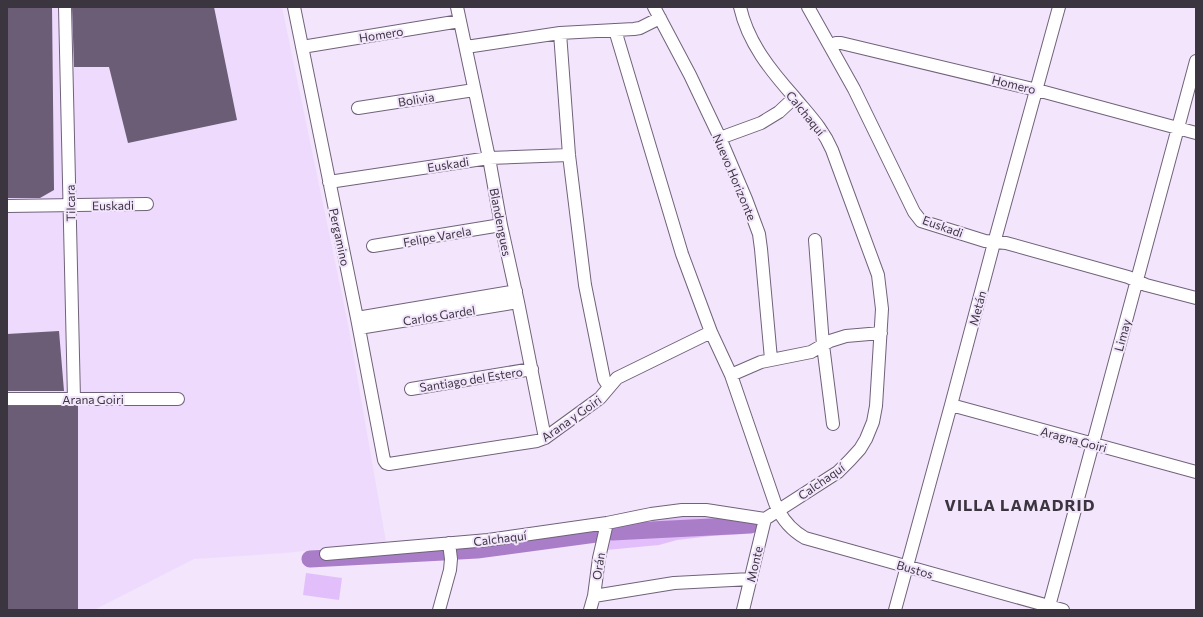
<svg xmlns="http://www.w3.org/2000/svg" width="1203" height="617" viewBox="0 0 1203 617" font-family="Commissioner,sans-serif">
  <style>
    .built { fill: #eedafd }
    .green { fill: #e2bffb }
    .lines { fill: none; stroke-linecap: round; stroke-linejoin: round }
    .river { stroke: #a97dc7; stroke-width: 17 }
    .building { fill: #6b5d75 }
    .minor-casing { stroke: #70627a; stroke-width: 14 }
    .minor { stroke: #fff; stroke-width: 12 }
    .labels { text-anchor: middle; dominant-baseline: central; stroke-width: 4; stroke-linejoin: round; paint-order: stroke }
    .street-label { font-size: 12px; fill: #3b3540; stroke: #f2e5fc }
    .district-label { font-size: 16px; font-weight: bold; letter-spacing: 1px; fill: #3b3540; stroke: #f2e5fc }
  </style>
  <rect width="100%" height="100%" fill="#f2e5fc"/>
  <path class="built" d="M7,7H282L348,324L386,542L285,553L194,559L94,610H7Z"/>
  <path class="green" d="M684,513L754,521L757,527L744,534L711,536L677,540L659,545L606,550L610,529L618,525Z
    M306,573L342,578L339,600L303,595Z"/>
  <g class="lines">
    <path class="river" d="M612,532L750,525L757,523
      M459,551L477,550L596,534
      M310,559L443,552"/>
  </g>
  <path class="building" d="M7,7H52L54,190L40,198H7Z
    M72,7H214L237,120L128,143L109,67H74Z
    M59,331L64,391H7V334Z
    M7,406H78V610H7Z"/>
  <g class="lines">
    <defs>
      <path id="minor" d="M65,7L74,399
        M294,7L357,318L384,460L386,463L389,464L537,441L545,438L600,398L617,378L711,332
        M457,7L489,158L501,225L518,302L545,438
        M654,7L690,75L720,138L746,199L759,234L761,249L771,359
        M808,7L854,89L914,212L921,221L985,241L1006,243L1128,277L1146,285L1196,298
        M615,30L682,254L711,332L731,375L775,503C781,518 791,530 805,538L1063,610
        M560,33L569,155L585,285L604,379L609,387
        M831,46L836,43H841L1037,90L1196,133
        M302,47L460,21
        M466,47L560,33L634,29L640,28L660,18
        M358,108L474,90
        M720,138L761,123L779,112L794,98
        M329,182L489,158L569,155
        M7,206L147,204
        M815,240L823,345L833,424
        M373,246L501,225
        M357,318L516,291
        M359,328L518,302
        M731,375L761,362L811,352L830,341L846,336L881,333
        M411,389L532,369
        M7,399H178
        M951,405L1196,472
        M326,554L488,540L607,523L651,514L682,510H706L765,519L838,472L850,460L860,449L866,439L873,422L876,406L882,309L878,275L832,150C823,129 810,116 795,98C771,71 748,43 740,7
        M594,596L674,583L751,579
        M439,610L450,570L451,559L449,543
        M590,610L594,596L599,558L607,523
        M743,610L765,519
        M895,610L951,405L994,243L1059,7
        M1048,610L1196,61"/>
    </defs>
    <use href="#minor" class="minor-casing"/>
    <use href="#minor" class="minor"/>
  </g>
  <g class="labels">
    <g class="street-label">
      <text transform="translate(381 34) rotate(-9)">Homero</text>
      <text transform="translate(1014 84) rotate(14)">Homero</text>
      <text transform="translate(416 99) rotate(-9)">Bolivia</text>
      <text transform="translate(806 113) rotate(51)">Calchaquí</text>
      <text transform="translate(448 164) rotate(-9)">Euskadi</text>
      <text transform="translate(735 177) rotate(67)">Nuevo Horizonte</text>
      <text transform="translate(70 203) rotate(-91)">Tilcara</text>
      <text transform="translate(113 205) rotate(-1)">Euskadi</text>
      <text transform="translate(501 222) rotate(79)">Blandengues</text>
      <text transform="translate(943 226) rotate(20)">Euskadi</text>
      <text transform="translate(437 236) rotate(-10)">Felipe Varela</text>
      <text transform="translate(340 237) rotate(78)">Pergamino</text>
      <text transform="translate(977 308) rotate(-75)">Metán</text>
      <text transform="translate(439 315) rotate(-9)">Carlos Gardel</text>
      <text transform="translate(1122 335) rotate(-75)">Limay</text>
      <text transform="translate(471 379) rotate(-9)">Santiago del Estero</text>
      <text x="93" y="399">Arana Goiri</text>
      <text transform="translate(571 418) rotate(-35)">Arana y Goiri</text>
      <text transform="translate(1074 439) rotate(15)">Aragna Goiri</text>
      <text transform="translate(821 481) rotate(-35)">Calchaquí</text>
      <text transform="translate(500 538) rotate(-7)">Calchaquí</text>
      <text transform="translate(754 564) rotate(-77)">Monte</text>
      <text transform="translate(598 566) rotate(-81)">Orán</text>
      <text transform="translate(915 569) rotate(16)">Bustos</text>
    </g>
    <g class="district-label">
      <text x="1020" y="504">VILLA LAMADRID</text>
    </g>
  </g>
  <rect width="1203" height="617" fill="none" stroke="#3b3540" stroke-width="16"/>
</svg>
